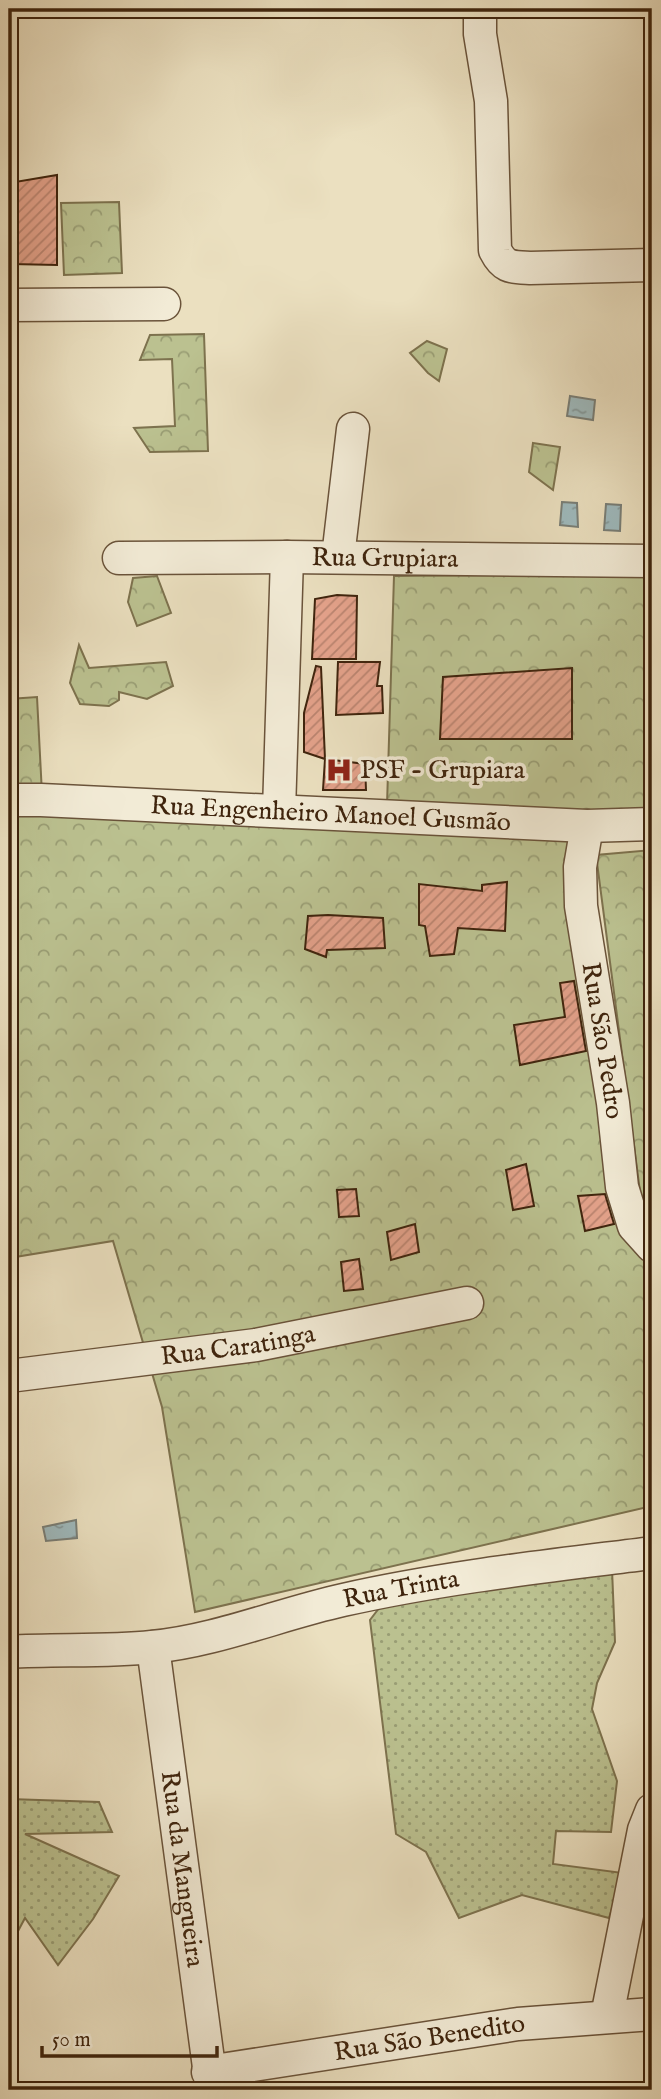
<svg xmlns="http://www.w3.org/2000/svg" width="661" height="2099" viewBox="0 0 661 2099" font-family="'IM FELL English',serif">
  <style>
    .grass { fill: url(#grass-dots); stroke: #7d724e; stroke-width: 2 }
    .forest { fill: url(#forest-crowns); stroke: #7d724e; stroke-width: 2 }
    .water { fill: url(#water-ripples); stroke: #787e77; stroke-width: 2 }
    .building { fill: url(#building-hatch); stroke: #3f240d; stroke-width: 2 }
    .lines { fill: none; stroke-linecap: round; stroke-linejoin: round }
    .minor-casing { stroke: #6a533a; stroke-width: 35 }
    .minor { stroke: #f2ebd6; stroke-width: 32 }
    .labels { text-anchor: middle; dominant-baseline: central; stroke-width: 7; stroke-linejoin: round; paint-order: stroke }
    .street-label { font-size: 26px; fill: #3f240d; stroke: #f2ebd6 }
    .poi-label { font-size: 26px; fill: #3f240d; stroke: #f2ebd6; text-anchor: start }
  </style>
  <defs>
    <pattern id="grass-dots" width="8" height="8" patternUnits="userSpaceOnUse" patternTransform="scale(1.75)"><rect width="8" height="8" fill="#bbc190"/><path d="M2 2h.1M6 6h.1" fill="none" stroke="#999d74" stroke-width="1.8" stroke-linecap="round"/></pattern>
    <pattern id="forest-crowns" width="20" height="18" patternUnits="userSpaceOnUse" patternTransform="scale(1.75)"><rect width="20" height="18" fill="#bbc190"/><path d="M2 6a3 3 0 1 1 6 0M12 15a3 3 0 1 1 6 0" fill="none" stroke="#999d74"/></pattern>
    <pattern id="water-ripples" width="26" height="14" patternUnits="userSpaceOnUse" patternTransform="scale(1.75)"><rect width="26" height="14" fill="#9ebabe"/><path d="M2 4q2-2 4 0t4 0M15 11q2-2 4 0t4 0" fill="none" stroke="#829799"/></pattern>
    <pattern id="building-hatch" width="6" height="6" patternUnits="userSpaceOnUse" patternTransform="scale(1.75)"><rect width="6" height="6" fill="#e4a28b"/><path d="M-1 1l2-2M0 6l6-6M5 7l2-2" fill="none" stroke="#ba8470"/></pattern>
  </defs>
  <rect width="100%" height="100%" fill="#ebe0c0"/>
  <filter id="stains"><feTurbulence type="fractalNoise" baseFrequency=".00286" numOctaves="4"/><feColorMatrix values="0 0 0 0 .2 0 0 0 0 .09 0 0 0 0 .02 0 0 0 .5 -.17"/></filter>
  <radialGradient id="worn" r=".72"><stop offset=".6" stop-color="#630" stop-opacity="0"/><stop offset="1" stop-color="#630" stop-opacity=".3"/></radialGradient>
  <path class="grass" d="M612,1569L615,1642L597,1683L592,1709L617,1781L611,1832L556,1831L553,1864L623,1873L609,1918L522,1895L459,1918L426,1852L396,1834L370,1620L383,1603Z
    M9,1799L99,1802L112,1832L25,1834L119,1876L93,1919L58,1965L25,1918L9,1948Z"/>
  <path class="forest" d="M119,202L122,273L64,275L61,203Z
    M204,334L208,451L150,452L134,428L175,426L172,359L140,360L150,335Z
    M427,341L447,349L439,381L428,373L410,353Z
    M533,443L560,447L553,490L529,472Z
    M652,574V819L387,805L394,576Z
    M157,576L171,613L137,626L128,602L133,578Z
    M79,645L89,668L166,662L173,686L147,699L119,692V700L109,706L80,704L70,683Z
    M37,697L42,794L9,795V699Z
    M9,814L569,835L610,1168L652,1256V1506L195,1612L162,1407L113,1241L9,1258Z
    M652,850V1208L642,1207L596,855Z"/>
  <path class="water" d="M570,396L595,400L593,420L567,416Z
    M562,502L577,503L578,527L560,525Z
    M606,504L621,505L620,531L604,530Z
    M76,1520L77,1538L46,1541L43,1527Z"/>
  <path class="building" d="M57,175V265L12,264L9,183Z
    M337,595L357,596L356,659H312L315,599Z
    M338,662H380L377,686H382L383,713L336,715Z
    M316,666L321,667L325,759L304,752V713Z
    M572,668V739H440L443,677Z
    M325,759L365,764L366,790H323Z
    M507,882L505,931L458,928L454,954L430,956L425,926L419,925V884L482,891V885Z
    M328,915L383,918L385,948L327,950L326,957L305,949L308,916Z
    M574,981L586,1051L520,1065L514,1025L565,1017L560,983Z
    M526,1164L534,1206L513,1210L506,1170Z
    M356,1189L359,1216L339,1217L337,1190Z
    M605,1194L614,1224L585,1231L578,1196Z
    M415,1224L419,1252L391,1260L387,1232Z
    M359,1259L363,1289L344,1291L341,1262Z"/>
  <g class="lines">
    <defs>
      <g id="minor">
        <path d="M480,9V34L491,101L495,250C504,268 511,267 530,268L652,265"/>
        <path d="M9,305L164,304"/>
        <path d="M338,557L353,429"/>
        <path id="s1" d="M119,558L287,557L652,561"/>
        <path id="s2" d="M9,800H41L587,826L652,824"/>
        <path d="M279,811L287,557"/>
        <path id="s3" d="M587,826L580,867L581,906L613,1103L622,1187L634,1226L652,1246"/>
        <path id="s4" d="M9,1376L256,1345L467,1303"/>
        <path id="s5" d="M153,1647L212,2090"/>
        <path id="s6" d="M9,1652C56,1649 105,1652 152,1647C216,1641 280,1614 343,1600C445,1577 549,1566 652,1553"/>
        <path d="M607,2016L644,1830L652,1810"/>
        <path id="s7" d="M208,2072L518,2024L652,2014"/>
      </g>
    </defs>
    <use href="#minor" class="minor-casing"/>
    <use href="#minor" class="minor"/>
  </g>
  <defs>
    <symbol id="hospital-bare" viewBox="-9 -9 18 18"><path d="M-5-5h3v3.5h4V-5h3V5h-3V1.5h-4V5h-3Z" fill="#8f2418" stroke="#f2ebd6" stroke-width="2.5" paint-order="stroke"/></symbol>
  </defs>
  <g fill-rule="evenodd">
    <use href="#hospital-bare" x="320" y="751" width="38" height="38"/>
  </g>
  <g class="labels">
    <g class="street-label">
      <text stroke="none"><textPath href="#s1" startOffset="266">Rua Grupiara</textPath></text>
      <text stroke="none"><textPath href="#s2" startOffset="322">Rua Engenheiro Manoel Gusmão</textPath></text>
      <text stroke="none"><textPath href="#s3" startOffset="217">Rua São Pedro</textPath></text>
      <text stroke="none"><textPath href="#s4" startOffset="231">Rua Caratinga</textPath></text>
      <text stroke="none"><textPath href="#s6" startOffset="399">Rua Trinta</textPath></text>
      <text stroke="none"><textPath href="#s5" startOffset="224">Rua da Mangueira</textPath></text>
      <text stroke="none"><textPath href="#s7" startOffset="224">Rua São Benedito</textPath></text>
    </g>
    <g class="poi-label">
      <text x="360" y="770">PSF - Grupiara</text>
    </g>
  </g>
  <rect width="661" height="2099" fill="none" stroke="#ebe0c0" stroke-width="35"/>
  <rect x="10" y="10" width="640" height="2078" fill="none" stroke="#3f240d" stroke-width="3.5"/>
  <rect x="18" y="18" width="626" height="2064" fill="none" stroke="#3f240d" stroke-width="2"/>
  <path d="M42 2046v10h175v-10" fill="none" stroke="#3f240d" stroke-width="3.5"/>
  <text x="52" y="2046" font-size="21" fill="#3f240d" stroke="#f2ebd6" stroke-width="5" paint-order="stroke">50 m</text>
  <rect width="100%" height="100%" filter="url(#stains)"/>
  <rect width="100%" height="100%" fill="url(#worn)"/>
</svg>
